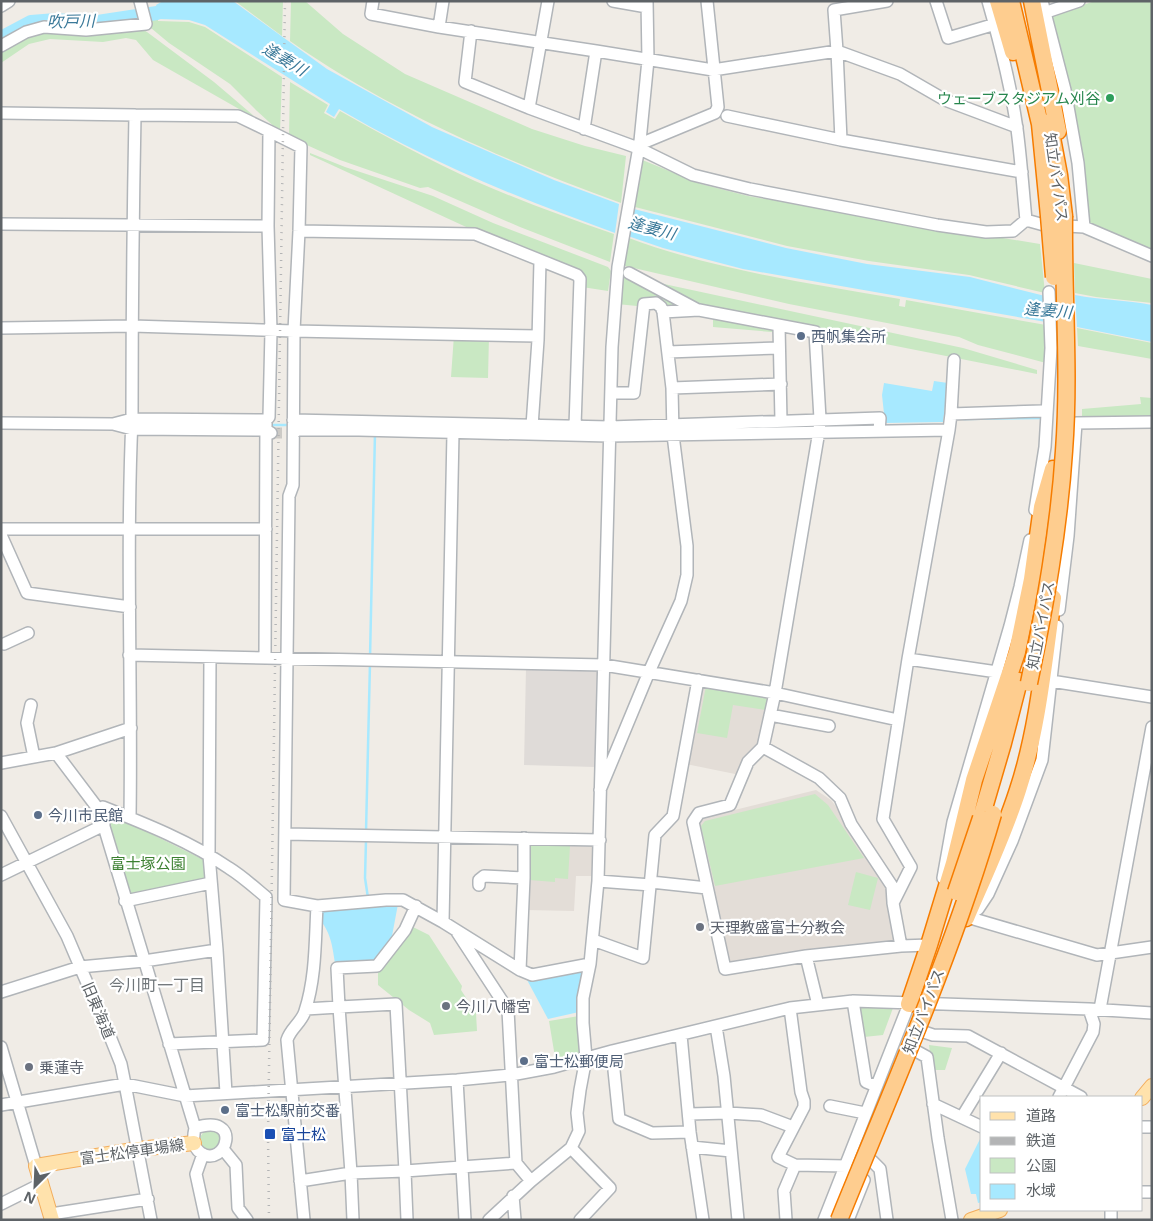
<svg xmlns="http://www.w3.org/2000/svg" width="1153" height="1221" viewBox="0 0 1153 1221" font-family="'Noto Sans','Noto Sans JP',sans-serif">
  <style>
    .industrial { fill: #dfdbd8 }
    .education { fill: #e3ddd7 }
    .green { fill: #c9e8c3 }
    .water { fill: #a7e9ff }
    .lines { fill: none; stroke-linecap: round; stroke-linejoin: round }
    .stream { stroke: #a7e9ff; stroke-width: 2.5 }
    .river { stroke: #a7e9ff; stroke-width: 14 }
    .minor-tunnel { stroke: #cccac6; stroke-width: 11; stroke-dasharray: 11 5.5; stroke-linecap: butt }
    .minor-casing { stroke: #b1b5b9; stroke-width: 14 }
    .major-casing { stroke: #f3ad5c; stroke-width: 16 }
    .highway-casing { stroke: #f67c00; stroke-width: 19 }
    .minor { stroke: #fff; stroke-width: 11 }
    .major { stroke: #ffe2ac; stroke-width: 14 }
    .highway { stroke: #fecd8f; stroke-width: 16 }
    .rail { stroke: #b3b4b5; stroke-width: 2.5; stroke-dasharray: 1 6; stroke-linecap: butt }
    .highway-bridge-casing { stroke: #f67c00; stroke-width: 19; stroke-linecap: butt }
    .highway-bridge { stroke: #fecd8f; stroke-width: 16 }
    .leisure-dot { fill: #2e9e5b; stroke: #fff; stroke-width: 2 }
    .service-dot { fill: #5c6f8a; stroke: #fff; stroke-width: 2 }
    .worship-dot { fill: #6b7280; stroke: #fff; stroke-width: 2 }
    .transit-dot { fill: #1a4fb4; stroke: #fff; stroke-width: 2 }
    .labels { text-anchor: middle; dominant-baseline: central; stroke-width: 4.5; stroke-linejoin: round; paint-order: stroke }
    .leisure-label { font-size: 15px; fill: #27864d; stroke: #fff; text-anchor: end }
    .street-label { font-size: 15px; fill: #5e6367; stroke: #fff }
    .service-label { font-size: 15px; fill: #4e5e75; stroke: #fff; text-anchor: start }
    .park-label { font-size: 15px; fill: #3d8132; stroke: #fff }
    .worship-label { font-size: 15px; fill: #5b616d; stroke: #fff; text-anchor: start }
    .transit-label { font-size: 15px; fill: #164399; stroke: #fff; text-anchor: start }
    .water-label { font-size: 16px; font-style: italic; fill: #3a7999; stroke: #fff }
    .neighbourhood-label { font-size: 16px; fill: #6f7579; stroke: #fff }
  </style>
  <rect width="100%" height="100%" fill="#f0ece6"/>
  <path class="industrial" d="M526,668L598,670L595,767L524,765Z"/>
  <path class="education" d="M701,683L772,698L762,743L740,775L686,764Z
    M816,790L831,800L841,813L889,886L896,944L729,966L697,823L702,818Z
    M527,841L594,844L593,876H576L574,911L526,910Z"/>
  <path class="green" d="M235,1H283L282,36Z
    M291,1H305L343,34L405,74L532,129L585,146L626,156L621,203C506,161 391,112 290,41Z
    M1095,1H1152V253L1095,229L1086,217L1049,16Z
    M158,18V21L189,22L205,27L282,77L280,132L257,111L230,84L169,43L151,28L150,19Z
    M138,27L147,32L214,82L254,116L246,113L153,60L136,40L126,38L103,42L50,39L29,44L1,63V48L44,29Z
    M290,82L328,105L324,113L335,119L340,111C384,136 429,160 475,181C521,201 567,218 614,234L610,262L520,227L428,187L420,188L340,160L289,137Z
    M310,153L345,167L433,196L493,223L608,267L611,271L608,291L582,287L584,278L477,232L310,155Z
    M640,159L701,184L748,196L1040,244L1045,293L969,275L869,261L787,246L635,207Z
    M626,237C714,270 808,283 900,299L899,306L905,307L906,300L1046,325V363L978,345L959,337L789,304L621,265Z
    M1074,263L1152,279V303L1096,297L1075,293Z
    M619,272L685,306L667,309L642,301L637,306L617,304Z
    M650,281L963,348L1037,370V374L699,307Z
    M713,315L772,327V332L713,327Z
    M1077,328L1152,343V359L1078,346Z
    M454,335L489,336L488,378L451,377Z
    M1140,397L1152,398V416H1082V409L1141,404Z
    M706,686L768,699L765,710L733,705L727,738L697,733Z
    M815,794L828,805L864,858L715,886L701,826L705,821Z
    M105,811L206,861L208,880L128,896L103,813Z
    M529,844L570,846L568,879L555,878V882L529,880Z
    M856,872L878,878L870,910L848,905Z
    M409,925L429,935L462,986L461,990L476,1013L477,1031L434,1035L430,1023L409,1010L378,985V968Z
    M859,1007L893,1008L883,1035L864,1037Z
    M579,1016L584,1056L556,1063L549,1021Z
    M929,1045L952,1048L945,1070H932Z
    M200 1140a10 10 0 1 1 20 0a10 10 0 1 1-20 0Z"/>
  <path class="water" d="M163,1H233L327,69L432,127L554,180L619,204L615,233C543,207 471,179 403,144C381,133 360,121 339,109L334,117L326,112L330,104L205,25L189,20L159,19V16L150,18L148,10L157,8L156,5Z
    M630,208L786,248L867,264L970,277L1045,296L1046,322L743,269L663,248L625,235Z
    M1075,295C1101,300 1126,300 1152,305V342L1077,327Z
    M934,381L948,383L943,422L885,423L882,395L884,383L932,391Z
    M398,904L392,936L373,962L335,963C332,944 331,933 318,917L320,911Z
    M585,970L579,1012L548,1019L526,978Z
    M982,1135V1202L978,1203L976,1194H971L965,1169Z"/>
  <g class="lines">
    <path class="stream" d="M964,419L1044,418
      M270,425H289
      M370,657L375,433
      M366,832L370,663
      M366,840L365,878L368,898H367"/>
    <path class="river" d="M1,38L31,22L56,20L91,23L157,13"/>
    <path class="minor-tunnel" d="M271,433H294"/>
    <defs>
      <path id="minor" d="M373,1L371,14L439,27L596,51L584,129
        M613,1L647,7
        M936,1L948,38L999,23
        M988,1C1000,43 1011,86 1017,129C1021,159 1023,190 1026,220
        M1042,1L1065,90L1078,163L1084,227
        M1,6L9,1
        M1038,15L1079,1
        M439,27L443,1
        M471,31L465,82L529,108L638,148L693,175L750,189L937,225L986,232L1013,231L1026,220
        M1,46L26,32L44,27L86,30L146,24L140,1
        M596,51L713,70L837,51L834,10L887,1
        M529,108L548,1
        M1,113L135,115
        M727,116L841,140
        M1017,127L945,100L900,74L837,51L841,140L1022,172
        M269,131L301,147L299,231L294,331L538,336
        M640,141L645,142L715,113L718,107L707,1
        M1026,220L1044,225
        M1,224L268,226L269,131L238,116L135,115C133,216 132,317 132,419L266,420
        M1067,226L1084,227L1152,256
        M299,231L475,234L577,275L580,279L575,426
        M629,273L698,310
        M779,326L781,421
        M1,328L132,326L294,331L293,485L289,496L284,900L317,906L386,900H403L443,922L520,970L524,878V838
        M668,352L779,348
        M954,360L951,414L1042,411
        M672,388L781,384
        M611,393H634L644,304L656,303L661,307L663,312
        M293,420L610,427L880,418L879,431
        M1,423L113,424L132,429L266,430L271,433
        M113,424L132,419C126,552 132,685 130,817
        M532,426L538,340L540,261
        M294,433L297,430H359L609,436L949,430
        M1035,510L1045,447L1051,348L1049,292
        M1,529H266
        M1,535L27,593L130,607
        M1059,610L1068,536L1076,423L1152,422
        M4,644L28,633
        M129,655L604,665L775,693L898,720
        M210,657L209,855L217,950L226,1093
        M265,657L266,420L269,417L271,331L268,226
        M908,659L997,672
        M1051,681L1152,697
        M31,705L27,723L34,757
        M770,715L829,726
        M763,747L819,778L840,798L851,824L892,886L893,902
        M56,753L99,810L195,1128C193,1137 192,1147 201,1153C226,1169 244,1112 195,1128
        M1,763L56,753L131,728
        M600,790L649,672L681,601L687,575V546L673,435L672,388L663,312L699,310L815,332L820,419L819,431L775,693L763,747L748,762L730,805L699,813L693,822L725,969L806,956L901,946L929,945
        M99,810L103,807C146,824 191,842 229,868C242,876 254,887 266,897L263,1040L169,1044
        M1,816L67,936L111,1039L121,1064L125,1084L151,1220
        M285,834L600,840
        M1,875L104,825
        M943,878L953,822L1010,626L1020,587L1030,540
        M598,881L651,885
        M651,882L707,888
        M479,885V880L484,876L524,878
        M125,901L211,883
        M972,913L978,909L988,894L1012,841L1042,760L1057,626
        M967,917L1097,955L1152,947
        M443,922L453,433
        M593,940L643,958L655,835L673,816L698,680
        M901,946L893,903L911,867L883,819L908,659L949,430L951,414
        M806,956L818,1005
        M520,970L532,975L590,964
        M1,992L80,967L144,961L217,950
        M853,1001L866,1082L876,1086
        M306,1009L339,1007L337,968L377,966L405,930L416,906
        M1100,1009L1152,727
        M716,1026L724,1076L738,1220
        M924,1032L933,1035L968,1036L1081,1097
        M681,1035L690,1132L703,1220
        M1,1047L36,1166
        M612,1051L619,1119L652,1133L690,1132
        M916,1051L927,1057L938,1138L952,1220
        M457,1080L465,1220
        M1059,1097L1093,1032L1094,1024L1089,1009
        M933,1104L982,1127
        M1,1105L125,1084L185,1096L457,1080L511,1075L554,1067L612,1051L790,1008L853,1001L1089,1009L1152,1013
        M830,1106L865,1113
        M689,1114L728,1113L761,1115L793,1127
        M962,1117L1001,1053
        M1142,1127H1152
        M692,1147L731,1151
        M571,1148L610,1188L580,1220
        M223,1149L236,1165L238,1208L247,1220
        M203,1154L196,1174L206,1220
        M872,1161L880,1169L887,1220
        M516,1163L531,1181
        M795,1165L846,1166
        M300,1181L351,1173L353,1220
        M1142,1192H1152
        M513,1196L515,1220
        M1,1204L41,1184
        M1111,1210V1220
        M51,1214L148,1199
        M304,1220L287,1040C290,1029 302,1022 305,1011C316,977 315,941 317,906
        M407,1220L405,1171L351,1173L339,1007L396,1004L405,1171L516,1163L508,1010L457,932
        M489,1220L531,1181L571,1148L579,1131L577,1113L580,1090L586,1058L583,1023V998L590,964L598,881L612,347L618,267L640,141L648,60L647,1
        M786,1220L784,1191L795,1165L778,1157L804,1107V1101L801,1092L790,1008
        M824,1220L909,1004
        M848,1220L864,1180"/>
      <path id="major" d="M1142,1098L1152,1086
        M52,1220L36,1166L139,1149L194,1143
        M971,1220L1000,1210"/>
      <path id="highway" d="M998,1L1013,52
        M1011,1L1040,124L1049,216
        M1032,1L1058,131
        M1049,122L1059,175L1064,216
        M981,818L1003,743L1019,681
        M966,918C984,876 1004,834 1018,790C1038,729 1044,662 1053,598
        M909,1004L929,945L954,863L974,780L1017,652L1032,579L1042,507L1053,469"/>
    </defs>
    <use href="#minor" class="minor-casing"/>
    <use href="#major" class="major-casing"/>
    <use href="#highway" class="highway-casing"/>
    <use href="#minor" class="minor"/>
    <use href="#major" class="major"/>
    <use href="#highway" class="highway"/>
    <path class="rail" d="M269,1220L268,1135L285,1"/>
    <defs>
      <path id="highway-bridge" d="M1049,216L1054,277
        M1029,683C1045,606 1059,529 1064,451C1070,372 1063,294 1064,216
        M956,892L981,818
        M839,1220C893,1087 953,952 993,814"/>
    </defs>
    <use href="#highway-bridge" class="highway-bridge-casing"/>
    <use href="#highway-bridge" class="highway-bridge"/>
  </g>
  <circle class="leisure-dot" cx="1110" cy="98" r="5"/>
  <g class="service-dot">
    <circle cx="801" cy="336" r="5"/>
    <circle cx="38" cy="815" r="5"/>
    <circle cx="524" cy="1061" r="5"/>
    <circle cx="225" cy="1110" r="5"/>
  </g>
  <g class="worship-dot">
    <circle cx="700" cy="927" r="5"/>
    <circle cx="446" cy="1006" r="5"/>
    <circle cx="29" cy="1067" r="5"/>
  </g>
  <rect class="transit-dot" x="264" y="1128" width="12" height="12" rx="2.5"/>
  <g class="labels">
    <g class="leisure-label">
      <text x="1100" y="98">ウェーブスタジアム刈谷</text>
    </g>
    <g class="street-label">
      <text transform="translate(1057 177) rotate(82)">知立バイパス</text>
      <text transform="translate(1040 625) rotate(-79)">知立バイパス</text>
      <text transform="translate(99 1010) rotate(67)">旧東海道</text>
      <text transform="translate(923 1011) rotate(-69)">知立バイパス</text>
      <text transform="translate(132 1151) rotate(-8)">富士松停車場線</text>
    </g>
    <g class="service-label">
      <text x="811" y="336">西帆集会所</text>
      <text x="48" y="815">今川市民館</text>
      <text x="534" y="1061">富士松郵便局</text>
      <text x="235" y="1110">富士松駅前交番</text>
    </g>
    <g class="park-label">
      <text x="148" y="863">富士塚公園</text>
    </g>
    <g class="worship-label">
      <text x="710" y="927">天理教盛富士分教会</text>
      <text x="456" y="1006">今川八幡宮</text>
      <text x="39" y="1067">乗蓮寺</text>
    </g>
    <g class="transit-label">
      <text x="281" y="1134">富士松</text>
    </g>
    <g class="water-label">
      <text transform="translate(71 21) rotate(-1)">吹戸川</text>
      <text transform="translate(285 59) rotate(31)">逢妻川</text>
      <text transform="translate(652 228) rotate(15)">逢妻川</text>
      <text transform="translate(1048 310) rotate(5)">逢妻川</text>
    </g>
    <g class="neighbourhood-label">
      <text x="157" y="985">今川町一丁目</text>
    </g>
  </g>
  <rect width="1153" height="1221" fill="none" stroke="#5e6367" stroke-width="5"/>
  <rect x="980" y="1096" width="162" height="115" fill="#ffffff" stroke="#bfc1c2"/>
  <rect x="990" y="1112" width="25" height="8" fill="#ffe2ac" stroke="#bfc1c2"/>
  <text x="1026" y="1121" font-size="15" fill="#5e6367">道路</text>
  <rect x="990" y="1137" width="25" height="8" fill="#b3b4b5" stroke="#bfc1c2"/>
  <text x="1026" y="1146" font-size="15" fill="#5e6367">鉄道</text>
  <rect x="990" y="1158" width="25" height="15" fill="#c9e8c3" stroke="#bfc1c2"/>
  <text x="1026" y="1171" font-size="15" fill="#5e6367">公園</text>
  <rect x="990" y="1184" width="25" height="15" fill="#a7e9ff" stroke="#bfc1c2"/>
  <text x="1026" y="1196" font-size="15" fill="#5e6367">水域</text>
  <g transform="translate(35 1186) rotate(204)" stroke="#ffffff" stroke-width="4" paint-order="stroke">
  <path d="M0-4L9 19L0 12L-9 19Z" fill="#5e6367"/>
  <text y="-8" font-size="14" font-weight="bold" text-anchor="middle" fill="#5e6367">N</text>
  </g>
</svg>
